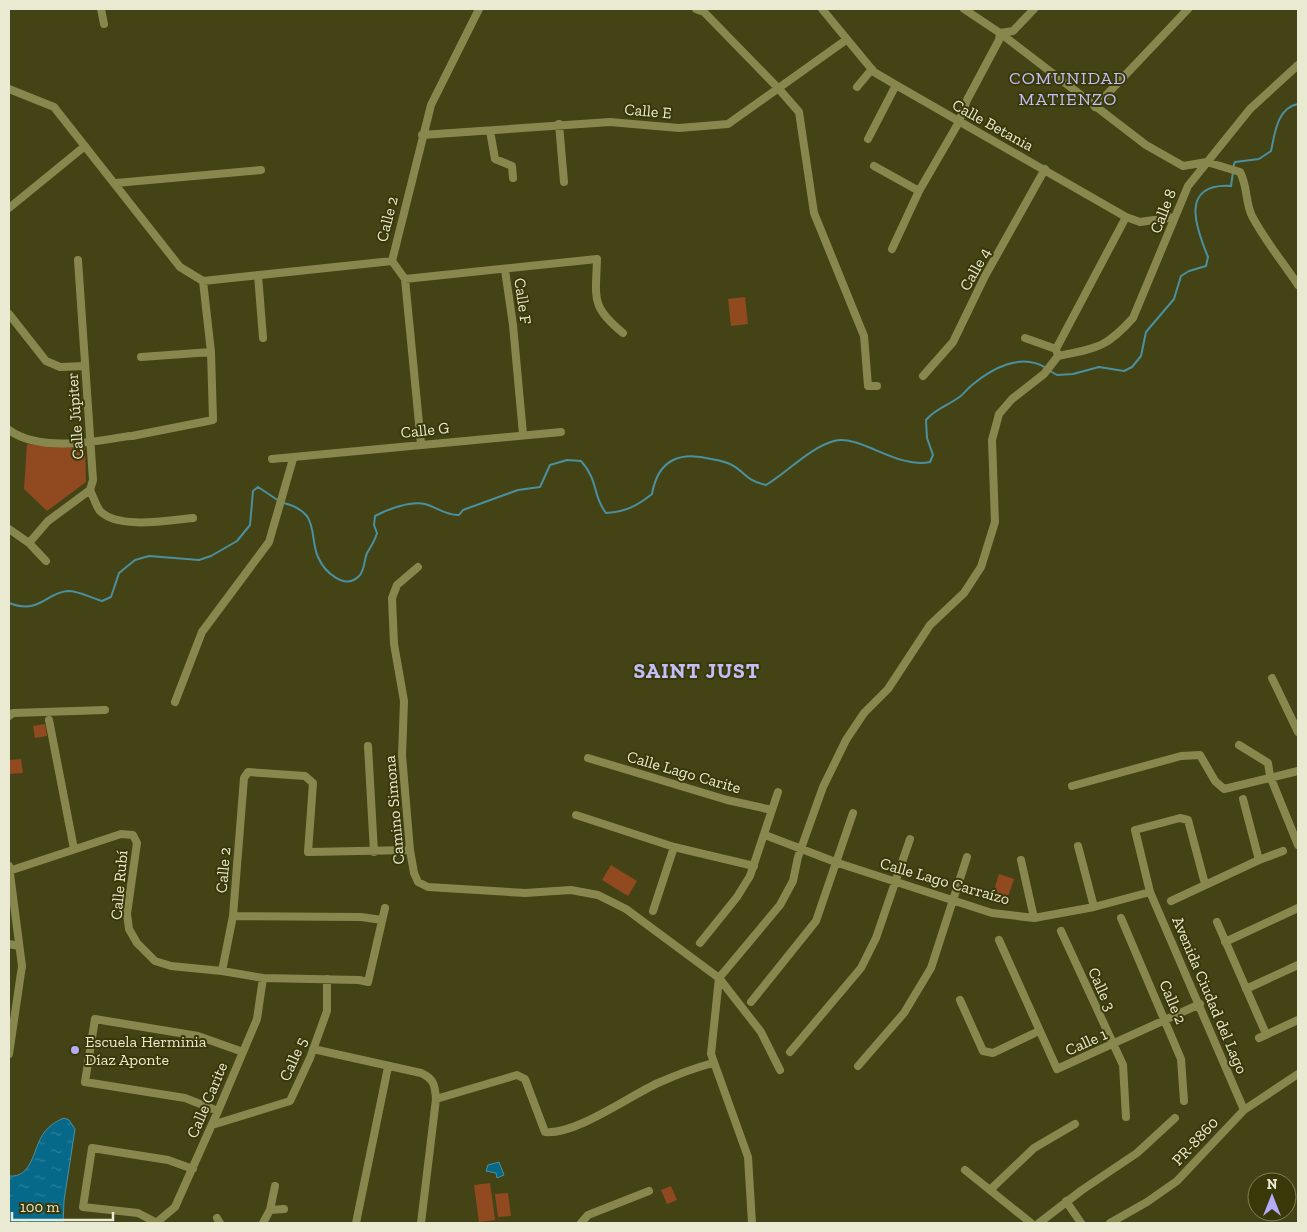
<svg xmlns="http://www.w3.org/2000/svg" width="1307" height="1232" viewBox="0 0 1307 1232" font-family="'Zilla Slab',serif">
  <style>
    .park { fill: #914a1f }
    .water { fill: url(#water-ripples); stroke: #4b909f }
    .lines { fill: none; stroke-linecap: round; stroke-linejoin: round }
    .stream { stroke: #4b909f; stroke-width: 2 }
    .minor { stroke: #88884e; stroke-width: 8 }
    .poi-dot { fill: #b5acf8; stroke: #393809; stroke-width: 2 }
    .labels { text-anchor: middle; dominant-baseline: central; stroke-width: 4; stroke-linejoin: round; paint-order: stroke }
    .street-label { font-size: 16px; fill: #e9ead1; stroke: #393809 }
    .poi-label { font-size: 16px; fill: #e9ead1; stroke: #393809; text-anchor: start }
    .neighbourhood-label { font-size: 18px; letter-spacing: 1px; fill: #c3bef7; stroke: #393809 }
    .district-label { font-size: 21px; font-weight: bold; letter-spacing: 1px; fill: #c3bef7; stroke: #393809 }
  </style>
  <defs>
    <pattern id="water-ripples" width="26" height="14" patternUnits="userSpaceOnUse" patternTransform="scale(1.25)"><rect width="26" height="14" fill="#07698a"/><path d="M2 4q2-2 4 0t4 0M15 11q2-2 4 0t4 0" fill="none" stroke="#2b7f99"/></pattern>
  </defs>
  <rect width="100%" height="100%" fill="#434316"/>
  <path class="park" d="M745,297L748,324L731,326L728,299Z
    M27,444L41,446L81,445L85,448L86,482L47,511L24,489Z
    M45,724L47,736L35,738L33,726Z
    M21,759L23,773L10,774L9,760Z
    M611,865L637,881L628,896L602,880Z
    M999,874L1014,879L1005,905L991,900Z
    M490,1183L495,1220L479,1222L474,1185Z
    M671,1186L677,1200L667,1204L661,1190Z
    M508,1193L511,1216L498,1217L495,1194Z"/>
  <path class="water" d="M64,1118L69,1120L75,1129L64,1201L63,1223H9V1176C32,1178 33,1150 42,1136C46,1128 56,1121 64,1118Z
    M499,1162L504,1175L497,1178L496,1173L486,1171L488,1165Z"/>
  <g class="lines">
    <path class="stream" d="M1233,167L1235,162L1259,159L1271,151C1275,133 1277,108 1298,104
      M1050,371L1057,375L1073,374L1099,367L1124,371L1132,367L1141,356L1146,332L1174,299L1181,276L1189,271L1206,266L1208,257C1196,228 1179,183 1231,186L1233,172
      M284,503C292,505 301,509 307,516C315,528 312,544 318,557C324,571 345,592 360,575C365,568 364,560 367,553C371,546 375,541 377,533L374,525L375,516C388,509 410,501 425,504C436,507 447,516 459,515L463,510L518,490L540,487L550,465L567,460L581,461C599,481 592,495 606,513C625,512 637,506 652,494C658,460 679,451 711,459C717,460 724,461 730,464C745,471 744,480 766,485C788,472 809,448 834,441C860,434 896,469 930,462L933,455L927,438L926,420C935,409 947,406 958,398C963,395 967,389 972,385C991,369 1021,352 1046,368
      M9,603C41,615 46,592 68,591C80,591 90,598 102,601L111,597L119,573L135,560L149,556L199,560L211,556L237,541L250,525L253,491L258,487L279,501"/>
    <path class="minor" d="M101,9L104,24
      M696,9L704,12L778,88L799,112L814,213L864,336L868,386H877
      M822,9L874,72L896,85L1126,217L1140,222L1175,217
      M964,9L1000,33L1146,145L1183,166L1207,162L1240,172C1248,187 1245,202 1252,216C1265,241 1283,262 1298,285
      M857,87L872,69
      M9,89L54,107L180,267L203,281L392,261
      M1095,107L1188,9
      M559,124L564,182
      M490,131L495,159L512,166L513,178
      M422,135L610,122L679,128L728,124L846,40
      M868,139L896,85
      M874,166L919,191
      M116,183L261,170
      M9,208L85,146
      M892,249L919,191L959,122L967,100L999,40L1000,33L1013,31L1034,9
      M392,261L431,105L479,9
      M392,261L405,279L421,444
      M505,270L513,325L523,434
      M258,275L263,338
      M405,279L597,259C596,298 590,306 623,333
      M9,314L46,361L60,367L85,366
      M1025,338L1056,349
      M1058,356C1097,348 1106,348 1133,318L1188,186L1250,109L1298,65
      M1058,356L1056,349L1126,217
      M141,357L211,352
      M923,376L953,342L985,276L1045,169
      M9,430C39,452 94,442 129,436
      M132,436L213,420L211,352L203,281
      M272,459L561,432
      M90,490C93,496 96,506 100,511C119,530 169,520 193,518
      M9,529L29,543L46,561
      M29,543L48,521L90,490L93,480L78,260
      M418,567L397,585L392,598L394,644L404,701L402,755L410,850L414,873L418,882L428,887L525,893L571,890L598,895L626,909L719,978L761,1032L780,1070
      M1272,678L1298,732
      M175,702L202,632L269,542L293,459
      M9,716L13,713L105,710
      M49,720L74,849
      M1239,745L1268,763L1270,776L1298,845
      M368,746L374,852
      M588,758L727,800L772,810
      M1072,786L1181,756L1200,755L1215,781L1224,789L1298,771
      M1243,799L1259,860
      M576,815L674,847L754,866
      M765,835L838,863L992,913L1034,918L1094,907L1150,892
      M1078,846L1094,907
      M1021,860L1034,918
      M9,866L22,966L9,1054
      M9,871L121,834L133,835L137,843L127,914L129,929L137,943L155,961L171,966L222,971L263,978L359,980L368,982L385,908
      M1205,884L1188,820L1180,818L1135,830L1150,892L1244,1110
      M1171,901L1259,860L1283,851
      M653,911L674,847
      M233,916L361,917L382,920
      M1121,918L1181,1059L1184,1101
      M1217,922L1266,1034
      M1061,931L1123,1065L1126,1117
      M999,940L1057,1069L1200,1004
      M1225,942L1298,908
      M700,943L737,897L750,876L778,792
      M9,944L19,946
      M222,971L233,916L244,778L248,772L305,776L313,783L308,852L410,850
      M1246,989L1298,965
      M960,1000L983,1051L993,1053L1039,1031
      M751,1002L816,921L853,813
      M1259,1038L1298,1020
      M313,1049L421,1073C434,1079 435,1085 436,1099L421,1223
      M790,1052L861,968L876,938L910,839
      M858,1066L904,1013L931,968L967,857
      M436,1099L517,1075L525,1079L545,1132C576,1135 629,1096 658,1083C676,1075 694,1068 713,1063
      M218,1111L185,1098L85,1082L95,1019L198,1036L243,1052
      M212,1125L290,1101L310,1058L327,1011V979
      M965,1170L1031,1223
      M990,1190L1034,1148L1075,1124
      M1066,1201L1081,1223
      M270,1210L275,1186
      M217,1218L220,1223
      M156,1223L175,1207L218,1111L257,1019L263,978
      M157,1223L138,1213L83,1207L92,1148L168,1160L193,1169
      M263,1223L270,1210L284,1209
      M356,1223L388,1067
      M581,1223L588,1215L649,1191
      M752,1223L748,1157L711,1054L719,978L780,905L793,881L798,857L823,787L846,740L864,713L888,689L930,625L964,593L981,567L995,522L992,440L999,414L1012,399L1044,374L1058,356
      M1039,1223L1082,1190L1137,1153L1175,1118
      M1110,1223L1147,1202L1177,1181L1244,1110L1298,1074"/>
  </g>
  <circle class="poi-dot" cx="75" cy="1050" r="5"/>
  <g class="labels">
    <g class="street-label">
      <text transform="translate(648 111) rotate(5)">Calle E</text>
      <text transform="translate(993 125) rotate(29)">Calle Betania</text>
      <text transform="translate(1163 211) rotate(-69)">Calle 8</text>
      <text transform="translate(387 219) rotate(-76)">Calle 2</text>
      <text transform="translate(975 269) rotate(-61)">Calle 4</text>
      <text transform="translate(523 301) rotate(82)">Calle F</text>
      <text transform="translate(75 416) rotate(-94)">Calle Júpiter</text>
      <text transform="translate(425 430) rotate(-6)">Calle G</text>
      <text transform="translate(684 772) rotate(16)">Calle Lago Carite</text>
      <text transform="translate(394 810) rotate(-95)">Camino Simona</text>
      <text transform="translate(223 870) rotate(-85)">Calle 2</text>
      <text transform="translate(945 881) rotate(16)">Calle Lago Carraízo</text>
      <text transform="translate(119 885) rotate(-85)">Calle Rubí</text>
      <text transform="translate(1102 989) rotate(66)">Calle 3</text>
      <text transform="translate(1210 995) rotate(67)">Avenida Ciudad del Lago</text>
      <text transform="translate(1173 1002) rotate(67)">Calle 2</text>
      <text transform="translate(1086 1042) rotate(-24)">Calle 1</text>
      <text transform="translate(293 1059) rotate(-66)">Calle 5</text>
      <text transform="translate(207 1100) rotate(-67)">Calle Carite</text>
      <text transform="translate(1195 1141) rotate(-47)">PR-8860</text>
    </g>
    <g class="poi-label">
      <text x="85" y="1041">Escuela Herminia<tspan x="85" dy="18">Díaz Aponte</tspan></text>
    </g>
    <g class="neighbourhood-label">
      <text x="1068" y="78">COMUNIDAD<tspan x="1068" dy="21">MATIENZO</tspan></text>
    </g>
    <g class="district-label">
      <text x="697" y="670">SAINT JUST</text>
    </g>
  </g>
  <rect width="1307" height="1232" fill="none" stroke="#e9ead1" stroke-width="20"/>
  <g transform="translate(1272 1197)"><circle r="24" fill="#393809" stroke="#7f7f59"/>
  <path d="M0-4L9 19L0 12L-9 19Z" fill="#b5acf8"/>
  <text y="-8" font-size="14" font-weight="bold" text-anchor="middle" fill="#e9ead1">N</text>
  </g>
  <path d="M12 1212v8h101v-8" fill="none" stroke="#e9ead1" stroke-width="2.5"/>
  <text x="20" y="1212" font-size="15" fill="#e9ead1" stroke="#393809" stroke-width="4" paint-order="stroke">100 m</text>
</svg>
